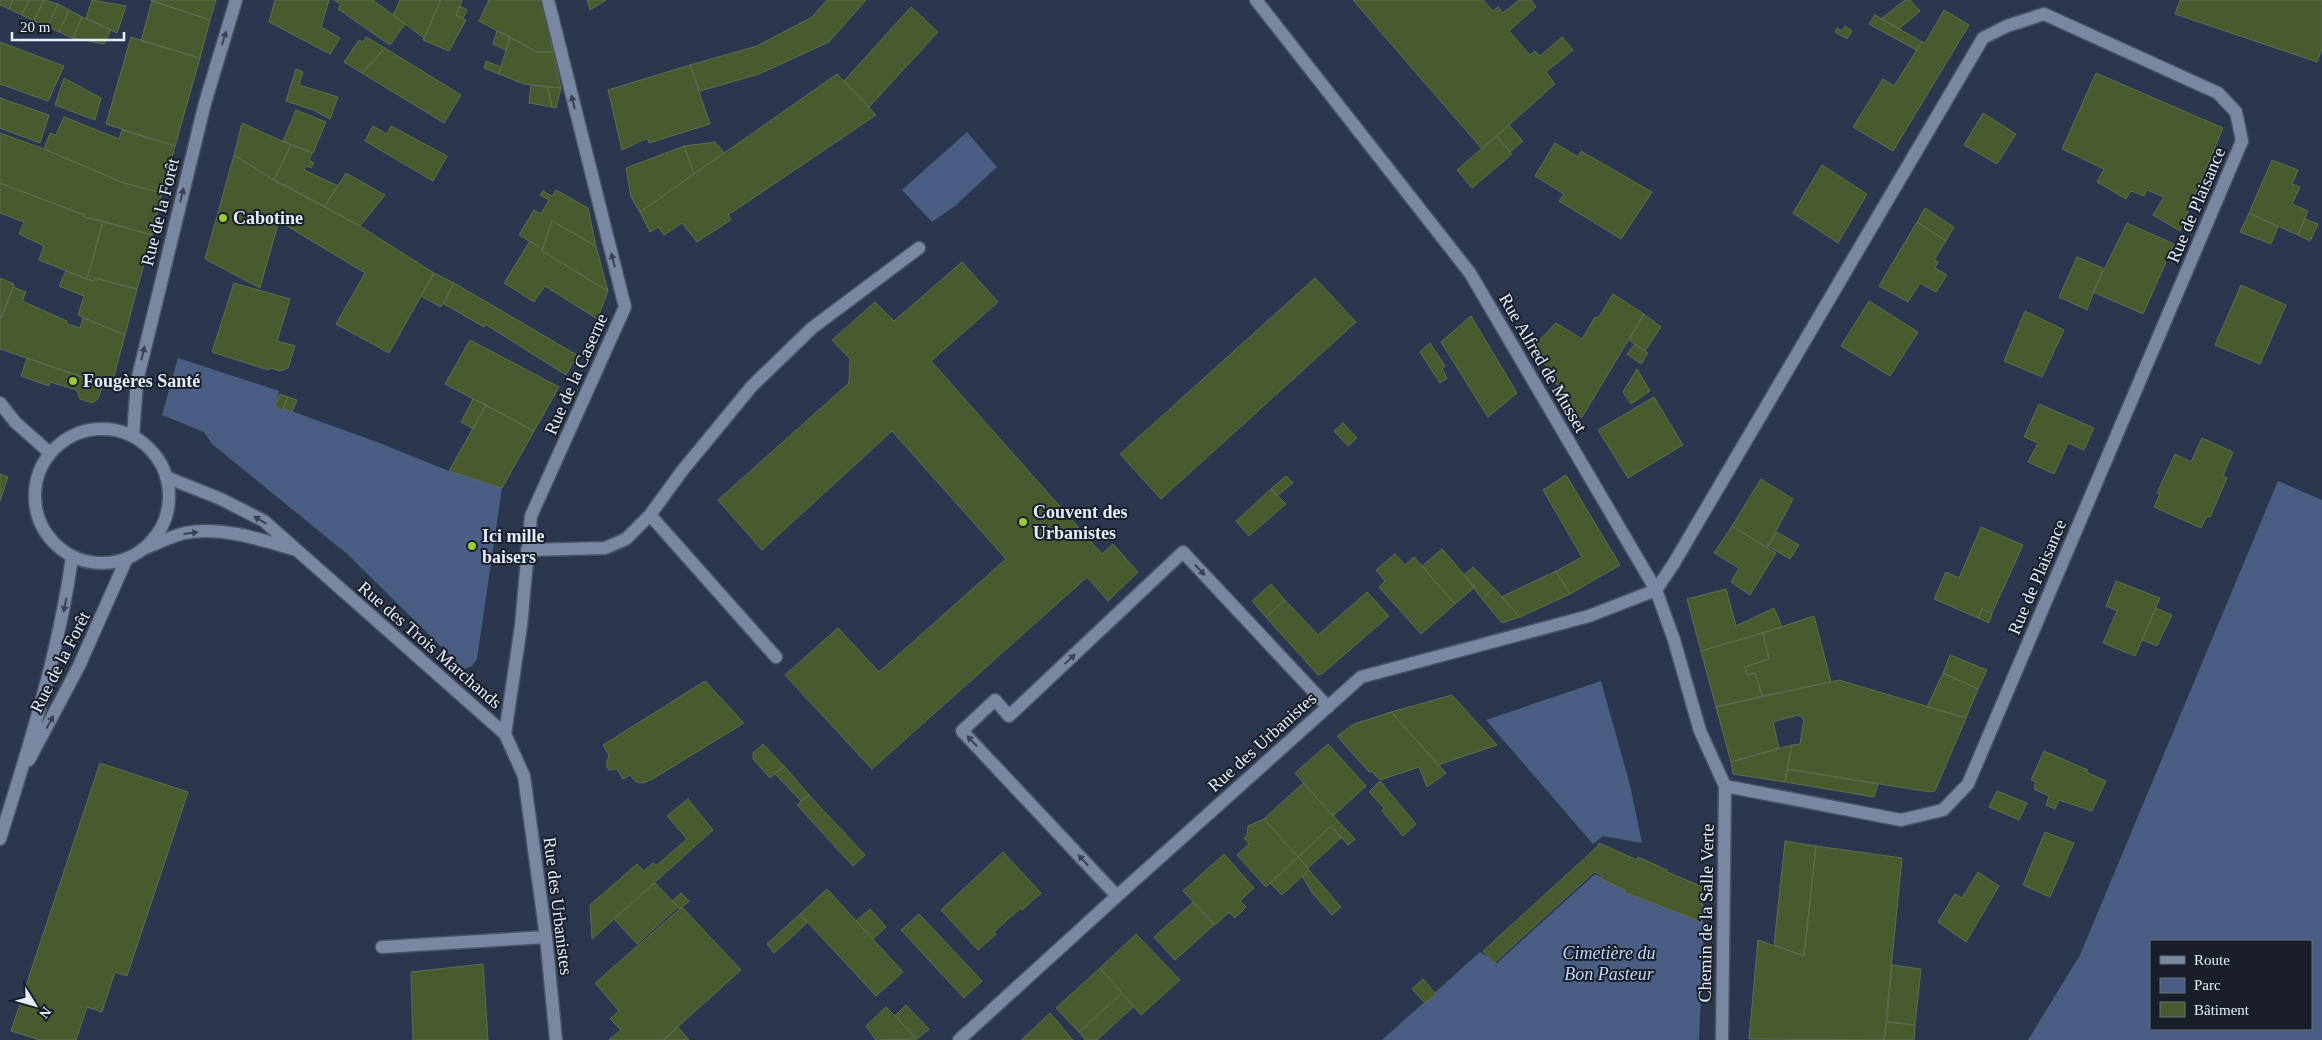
<svg xmlns="http://www.w3.org/2000/svg" width="2322" height="1040" viewBox="0 0 2322 1040" font-family="Georgia,serif">
  <style>
    .green { fill: #4a5e83; fill-rule: evenodd }
    .building { fill: #495b2e; stroke: #616d51 }
    .lines { fill: none; stroke-linecap: round; stroke-linejoin: round }
    .service-casing { stroke: #4a5468; stroke-width: 15 }
    .minor-casing { stroke: #4a5468; stroke-width: 15 }
    .tertiary-casing { stroke: #4a5468; stroke-width: 15 }
    .secondary-casing { stroke: #4a5468; stroke-width: 15 }
    .service { stroke: #7987a2; stroke-width: 12 }
    .minor { stroke: #7987a2; stroke-width: 12 }
    .tertiary { stroke: #7987a2; stroke-width: 12 }
    .secondary { stroke: #7987a2; stroke-width: 12 }
    .oneway { fill: #3b4353 }
    .poi-dot { fill: #99cb36; stroke: #191e29; stroke-width: 2 }
    .labels { text-anchor: middle; dominant-baseline: central; stroke-width: 4; stroke-linejoin: round; paint-order: stroke }
    .street-label { font-size: 18px; fill: #e6eefd; stroke: #191e29 }
    .poi-label { font-size: 18px; font-weight: bold; fill: #e6eefd; stroke: #191e29; text-anchor: start }
    .park-label { font-size: 18px; font-style: italic; fill: #c1d6fe; stroke: #191e29 }
  </style>
  <rect width="100%" height="100%" fill="#2b374e"/>
  <path class="green" d="M967,132L997,167L955,206L932,222L902,190Z
    M178,358L279,391L276,408L282,410L283,408L377,442L449,471L502,488L477,659L472,666L465,669L460,665L346,553L212,444L204,432L162,415Z
    M2278,481L2322,500V1040H2028L2080,955ZM2151,941H2311V1029H2151Z
    M1601,681L1630,785L1642,843L1603,836L1593,844L1486,720Z
    M1595,874L1704,923L1699,1040H1382L1480,952L1497,963Z"/>
  <path class="building" d="M0,0H13L9,9L0,5Z
    M13,0H29L22,15L9,9Z
    M29,0H44L34,21L22,15Z
    M44,0L58,4L47,27L34,21Z
    M92,0L126,6L117,33L86,18Z
    M150,0H216L210,20Z
    M275,0H329L321,27L340,38L330,54L269,22Z
    M334,0H373L405,24L390,45L338,9L341,4Z
    M400,0H441L424,38L393,15Z
    M441,0H462L456,15L466,20L449,51L423,40Z
    M489,0H542L553,52H537L479,21Z
    M587,0H606L590,10Z
    M827,0H866L829,42L759,74L700,91L690,65L757,46L812,17Z
    M1353,0H1483L1493,11L1498,7L1503,13L1519,0H1531L1536,7L1509,31L1530,55L1535,51L1540,56L1562,37L1573,50L1546,72L1555,84L1482,149Z
    M1905,0H1910L1920,11L1899,29L1881,19Z
    M2180,0H2322V49L2317,62L2175,14Z
    M152,1L210,20L200,58L141,41Z
    M58,4L69,10L59,32L47,27Z
    M460,6L467,10L463,18L456,15Z
    M911,7L938,32L869,107L844,81Z
    M69,10L82,17L73,38L59,32Z
    M1944,10L1969,25L1893,151L1853,127L1883,79L1894,86L1922,42L1925,43Z
    M1875,15L1922,42L1916,50L1869,24Z
    M82,17L111,30L104,44L73,38Z
    M1845,26L1852,31L1847,39L1835,32L1837,28L1842,31Z
    M497,31L510,37L506,50L493,44Z
    M131,37L200,58L175,146L106,124Z
    M366,37L385,48L362,73L344,62L359,40L363,42Z
    M510,37L537,52H553L561,88L524,84L499,74Z
    M0,42L64,66L48,101L0,84Z
    M385,48L461,95L444,123L362,73Z
    M486,61L501,67L499,74L484,68Z
    M690,65L710,124L649,143L647,138L622,150L608,90Z
    M296,69L303,72L299,85L338,97L330,119L313,110L286,101Z
    M2096,73L2223,128L2180,231L2153,215L2164,197L2147,190L2144,196L2131,191L2126,199L2097,182L2104,169L2062,149Z
    M837,74L876,115L728,215L731,220L697,242L682,223L664,235L658,227L650,232L640,212Z
    M64,78L101,98L95,120L55,105Z
    M531,85L547,87L552,107L529,103Z
    M547,87L561,88L556,108L552,107Z
    M0,98L49,115L40,143L0,128Z
    M296,110L326,122L313,153L283,141Z
    M1983,113L2016,134L1997,164L1964,145Z
    M64,117L119,139L122,130L175,146L162,193L124,183L44,149L50,133L56,135Z
    M242,123L291,145L274,180L234,155Z
    M1509,125L1523,141L1510,152L1496,136Z
    M373,126L387,134L391,126L447,156L433,181L365,141Z
    M0,133L44,149L124,183L162,193L152,235L84,217V215L0,183Z
    M1496,136L1512,154L1472,188L1457,170Z
    M715,142L724,153L694,174L684,146Z
    M1555,143L1578,157L1581,151L1652,192L1621,239L1559,201L1564,194L1535,176Z
    M291,145L312,153L309,160L314,163L311,168L306,166L304,170L338,186L324,207L274,180Z
    M684,146L694,174L640,212L631,197L626,168Z
    M234,155L283,186L284,184L360,226L434,273L389,353L336,324L365,273L287,226L278,224L260,288L205,259Z
    M2272,160L2298,170L2292,184L2300,187L2292,204L2308,211L2298,235L2249,213Z
    M1822,165L1867,194L1838,243L1793,213Z
    M346,173L385,195L360,226L324,207Z
    M0,183L84,215V217L103,221L87,279L39,260L44,246L19,234L24,222L0,213Z
    M556,190L588,208L596,246L552,221L542,249L519,235L534,210L541,214L549,200L540,195L543,191L552,196Z
    M1925,208L1954,227L1946,241L1917,222Z
    M2249,213L2278,227L2271,244L2240,232Z
    M2305,219L2318,224L2310,241L2298,235Z
    M103,221L152,235L137,289L95,278L93,281L87,279Z
    M552,221L596,246L608,291L542,251Z
    M1917,222L1946,241L1934,260L1938,262L1935,268L1947,275L1936,292L1920,283L1908,302L1879,286Z
    M2127,223L2174,244L2143,314L2093,292Z
    M530,241L542,249V251L608,291L597,319L545,286L534,302L504,283Z
    M2077,257L2103,268L2087,310L2059,297Z
    M962,262L998,302L931,361L1102,554L1113,544L1138,572L1108,601L1087,577L872,769L785,675L838,628L879,672L1006,559L892,431L762,550L718,500L849,383L850,359L832,340L875,302L894,321Z
    M66,271L93,281L95,278L137,289L125,335L78,315L84,296L59,286Z
    M434,273L454,283L441,307L421,296Z
    M0,278L14,284L2,317H0Z
    M1315,278L1356,322L1161,499L1120,454Z
    M234,283L290,299L277,341L295,346L288,368L280,371L270,368L268,370L212,352Z
    M454,283L577,355L566,375L485,324L484,327L444,304Z
    M2241,285L2286,305L2260,364L2215,345Z
    M13,287L26,292L22,301L67,321V324L80,328L83,318L125,335L111,387L0,349V317H2Z
    M1613,294L1644,314L1582,417L1576,416L1534,346L1556,323L1582,339L1595,317L1598,318Z
    M1869,301L1918,332L1890,376L1841,346Z
    M2025,311L2064,330L2042,377L2004,361Z
    M1644,314L1661,327L1645,351L1629,340Z
    M1471,316L1517,393L1488,417L1441,342Z
    M470,340L559,387L534,431L445,384Z
    M1430,343L1445,366L1442,369L1447,378L1440,383L1420,352Z
    M1635,344L1648,353L1641,364L1627,354Z
    M27,358L103,384L98,399L92,403L80,399L77,390L50,382L49,386L21,376Z
    M1637,369L1650,391L1631,404L1623,392Z
    M280,394L288,397L283,410L275,407Z
    M288,397L297,400L292,412L283,408Z
    M1654,397L1683,445L1628,478L1598,430Z
    M473,399L486,405L473,429L461,422Z
    M2039,404L2094,428L2084,450L2068,443L2054,474L2028,462L2038,443L2024,437Z
    M486,405L534,431L502,488L449,471Z
    M1343,423L1357,438L1348,446L1334,431Z
    M2202,438L2233,452L2223,476L2227,478L2210,517L2207,516L2201,528L2154,507L2160,494L2157,493L2175,454L2191,462Z
    M0,474L8,477L0,501Z
    M1566,475L1620,565L1570,594L1556,571L1582,557L1543,490Z
    M1286,476L1293,483L1277,496L1271,489Z
    M1761,479L1793,499L1767,548L1732,526Z
    M1271,489L1286,504L1249,536L1236,521Z
    M1732,526L1776,553L1750,595L1731,582L1739,568L1714,553Z
    M1981,527L2023,545L1992,613L1982,609L1978,618L1934,599L1946,572L1959,578Z
    M1777,532L1799,545L1790,559L1768,546Z
    M1442,549L1475,587L1455,604L1422,566Z
    M1395,554L1405,565L1414,557L1455,604L1421,634L1379,587L1385,581L1376,570Z
    M1473,567L1494,588L1482,599L1464,575Z
    M1556,571L1570,594L1520,617L1501,597Z
    M2116,581L2160,598L2135,656L2103,643L2117,611L2106,606Z
    M1271,584L1285,600L1266,617L1252,601Z
    M1494,588L1519,616L1520,617L1502,623L1482,599Z
    M1726,589L1736,626L1774,608L1782,627L1701,651L1687,599Z
    M1367,592L1389,616L1323,673L1318,675L1266,617L1285,600L1318,635Z
    M2156,608L2172,615L2157,646L2142,640Z
    M1982,609L1992,613L1989,623L1978,618Z
    M1814,616L1831,682L1762,696L1755,673L1747,675L1745,667L1769,659L1763,633Z
    M1763,633L1769,659L1745,667L1747,675L1755,673L1762,696L1716,707L1701,651Z
    M1950,655L1987,670L1978,689L1943,673Z
    M1943,673L1978,689L1966,718L1927,707Z
    M1839,680L1966,718L1935,791L1930,792L1787,769L1792,745L1800,744L1804,719L1798,715L1773,722L1779,748L1731,762L1716,707Z
    M705,681L744,723L651,780L642,783L636,782L630,775L623,779L617,769L609,770L606,765L609,755L603,745Z
    M1452,695L1497,745L1438,765L1391,712Z
    M1391,712L1446,773L1427,787L1419,767L1380,780L1371,771L1369,772L1337,736L1354,724Z
    M763,744L784,766L770,778L753,759V753Z
    M1328,744L1366,786L1333,816L1295,773Z
    M1792,745L1785,782L1733,774L1731,762Z
    M2044,751L2088,770L2086,772L2106,781L2092,811L2059,800L2055,809L2046,805L2049,796L2034,789L2036,782L2031,780Z
    M100,763L188,792L127,976L115,972L102,1012L87,1007L76,1040H40L11,1031Z
    M784,766L809,795L801,801L775,774Z
    M1787,769L1878,784L1874,797L1785,782Z
    M1380,781L1416,824L1403,836L1382,811L1384,808L1369,792Z
    M1303,783L1355,839L1348,845L1331,826L1298,857L1264,819Z
    M1997,791L2027,803L2019,820L1989,807Z
    M809,795L865,855L853,866L797,805Z
    M688,799L713,830L592,939L590,905L637,864L644,871L653,863L656,866L687,839L667,816Z
    M1264,819L1298,857L1266,887L1237,855L1249,844L1244,838L1247,835L1248,826Z
    M1331,826L1341,838L1308,868L1298,857Z
    M2045,832L2074,843L2050,897L2023,885Z
    M1785,841L1816,846L1804,956L1774,945Z
    M1599,843L1637,860L1638,857L1667,870V872L1703,887L1702,922L1624,892L1625,890L1601,879L1602,875L1594,872L1494,963L1483,951L1598,846Z
    M1816,846L1902,858L1884,1040L1749,1039L1758,940L1804,956Z
    M1003,852L1041,893L1022,910L1021,908L1007,920L994,932L996,934L978,950L941,910Z
    M1224,854L1254,888L1240,901L1246,907L1235,918L1229,912L1215,925L1183,891Z
    M1298,857L1309,870L1282,895L1270,883Z
    M1309,870L1341,907L1332,915L1313,894L1302,876Z
    M1978,872L1999,886L1966,942L1938,922L1955,894L1962,898Z
    M655,883L678,907L637,944L614,919Z
    M827,889L903,972L876,996L800,914Z
    M681,893L689,901L680,909L672,901Z
    M1193,902L1214,925L1175,960L1154,937Z
    M682,907L741,970L663,1040H609L621,1030L610,1019L619,1011L595,983Z
    M870,909L886,927L873,939L856,921Z
    M800,914L808,922L774,953L767,944Z
    M919,914L982,981L964,998L901,930Z
    M1136,934L1180,980L1141,1015L1100,968Z
    M483,964L488,1040H413L411,972Z
    M1892,965L1921,969L1915,1025L1887,1022Z
    M1100,968L1122,993L1079,1032L1056,1008Z
    M1423,979L1436,994L1425,1003L1412,989Z
    M1122,993L1133,1007L1097,1040H1085L1079,1032Z
    M906,1005L929,1029L917,1039L895,1016Z
    M886,1007L895,1016L917,1039L876,1040L866,1026Z
    M1050,1013L1073,1040H1021L1032,1030Z
    M1887,1022L1915,1025L1914,1040H1884Z
    M678,1027L689,1040H663Z"/>
  <g class="lines">
    <defs>
      <path id="service" d="M650,515L776,657
        M527,550L605,548L626,539L650,515L682,471L752,386L812,328L919,248
        M1117,896L962,731L995,700L1009,716L1183,552L1328,707"/>
      <path id="minor" d="M1256,0L1470,273L1656,590L1674,640L1700,731L1725,786L1722,1040
        M166,477L221,499L264,521L505,734L524,776L546,937L556,1040
        M145,548C158,543 172,536 185,533C221,526 259,539 293,549
        M505,734L521,626L531,516L625,307L548,0
        M382,947L546,937
        M959,1040L1117,896L1361,677L1589,616L1656,590L1674,563L1983,38L2007,26L2044,14L2218,93L2236,112L2242,141L1968,784L1943,810L1901,820L1725,786"/>
      <path id="tertiary" d="M133,436L137,381L205,103L236,0"/>
      <path id="secondary" d="M0,403L15,422L50,453
        M35 496a67 67 0 1 1 134 0a67 67 0 1 1-134 0Z
        M29,760L79,666L127,558
        M0,839C29,747 59,652 72,557"/>
    </defs>
    <use href="#service" class="service-casing"/>
    <use href="#minor" class="minor-casing"/>
    <use href="#tertiary" class="tertiary-casing"/>
    <use href="#secondary" class="secondary-casing"/>
    <use href="#service" class="service"/>
    <use href="#minor" class="minor"/>
    <use href="#tertiary" class="tertiary"/>
    <use href="#secondary" class="secondary"/>
  </g>
  <defs><path id="oneway-solid" d="M-6-.8H1V-3.2L6.5 0L1 3.2V.8H-6Z" transform="scale(1.25)"/></defs>
  <g class="oneway">
    <use href="#oneway-solid" transform="translate(224 38) rotate(-73)"/>
    <use href="#oneway-solid" transform="translate(573 102) rotate(-104)"/>
    <use href="#oneway-solid" transform="translate(182 195) rotate(-76)"/>
    <use href="#oneway-solid" transform="translate(613 260) rotate(-104)"/>
    <use href="#oneway-solid" transform="translate(143 353) rotate(-76)"/>
    <use href="#oneway-solid" transform="translate(260 520) rotate(-149)"/>
    <use href="#oneway-solid" transform="translate(191 533) rotate(-7)"/>
    <use href="#oneway-solid" transform="translate(1200 570) rotate(47)"/>
    <use href="#oneway-solid" transform="translate(65 605) rotate(101)"/>
    <use href="#oneway-solid" transform="translate(1070 659) rotate(-43)"/>
    <use href="#oneway-solid" transform="translate(50 722) rotate(-62)"/>
    <use href="#oneway-solid" transform="translate(972 741) rotate(-133)"/>
    <use href="#oneway-solid" transform="translate(1083 860) rotate(-133)"/>
  </g>
  <g class="poi-dot">
    <circle cx="223" cy="218" r="5"/>
    <circle cx="73" cy="381" r="5"/>
    <circle cx="1023" cy="522" r="5"/>
    <circle cx="472" cy="546" r="5"/>
  </g>
  <g class="labels">
    <g class="street-label">
      <text transform="translate(2196 205) rotate(-67)">Rue de Plaisance</text>
      <text transform="translate(160 212) rotate(-76)">Rue de la Forêt</text>
      <text transform="translate(1543 363) rotate(60)">Rue Alfred de Musset</text>
      <text transform="translate(576 374) rotate(-66)">Rue de la Caserne</text>
      <text transform="translate(2037 577) rotate(-67)">Rue de Plaisance</text>
      <text transform="translate(430 645) rotate(41)">Rue des Trois Marchands</text>
      <text transform="translate(60 662) rotate(-63)">Rue de la Forêt</text>
      <text transform="translate(1262 742) rotate(-42)">Rue des Urbanistes</text>
      <text transform="translate(558 906) rotate(83)">Rue des Urbanistes</text>
      <text transform="translate(1706 913) rotate(-89)">Chemin de la Salle Verte</text>
    </g>
    <g class="poi-label">
      <text x="233" y="218">Cabotine</text>
      <text x="83" y="381">Fougères Santé</text>
      <text x="1033" y="512">Couvent des<tspan x="1033" dy="21">Urbanistes</tspan></text>
      <text x="482" y="536">Ici mille<tspan x="482" dy="21">baisers</tspan></text>
    </g>
    <g class="park-label">
      <text x="1609" y="953">Cimetière du<tspan x="1609" dy="21">Bon Pasteur</tspan></text>
    </g>
  </g>
  <rect x="2150" y="940" width="162" height="90" fill="#191e29" stroke="#6b717e"/>
  <rect x="2160" y="956" width="25" height="8" fill="#7987a2" stroke="#6b717e"/>
  <text x="2194" y="965" font-size="15" fill="#e6eefd">Route</text>
  <rect x="2160" y="978" width="25" height="15" fill="#4a5e83" stroke="#6b717e"/>
  <text x="2194" y="990" font-size="15" fill="#e6eefd">Parc</text>
  <rect x="2160" y="1002" width="25" height="15" fill="#495b2e" stroke="#6b717e"/>
  <text x="2194" y="1015" font-size="15" fill="#e6eefd">Bâtiment</text>
  <g transform="translate(35 1005) rotate(127)" stroke="#191e29" stroke-width="4" paint-order="stroke">
  <path d="M0-4L9 19L0 12L-9 19Z" fill="#e6eefd"/>
  <text y="-8" font-size="14" font-weight="bold" text-anchor="middle" fill="#e6eefd">N</text>
  </g>
  <path d="M12 32v8h112v-8" fill="none" stroke="#e6eefd" stroke-width="2.5"/>
  <text x="20" y="32" font-size="15" fill="#e6eefd" stroke="#191e29" stroke-width="4" paint-order="stroke">20 m</text>
</svg>
